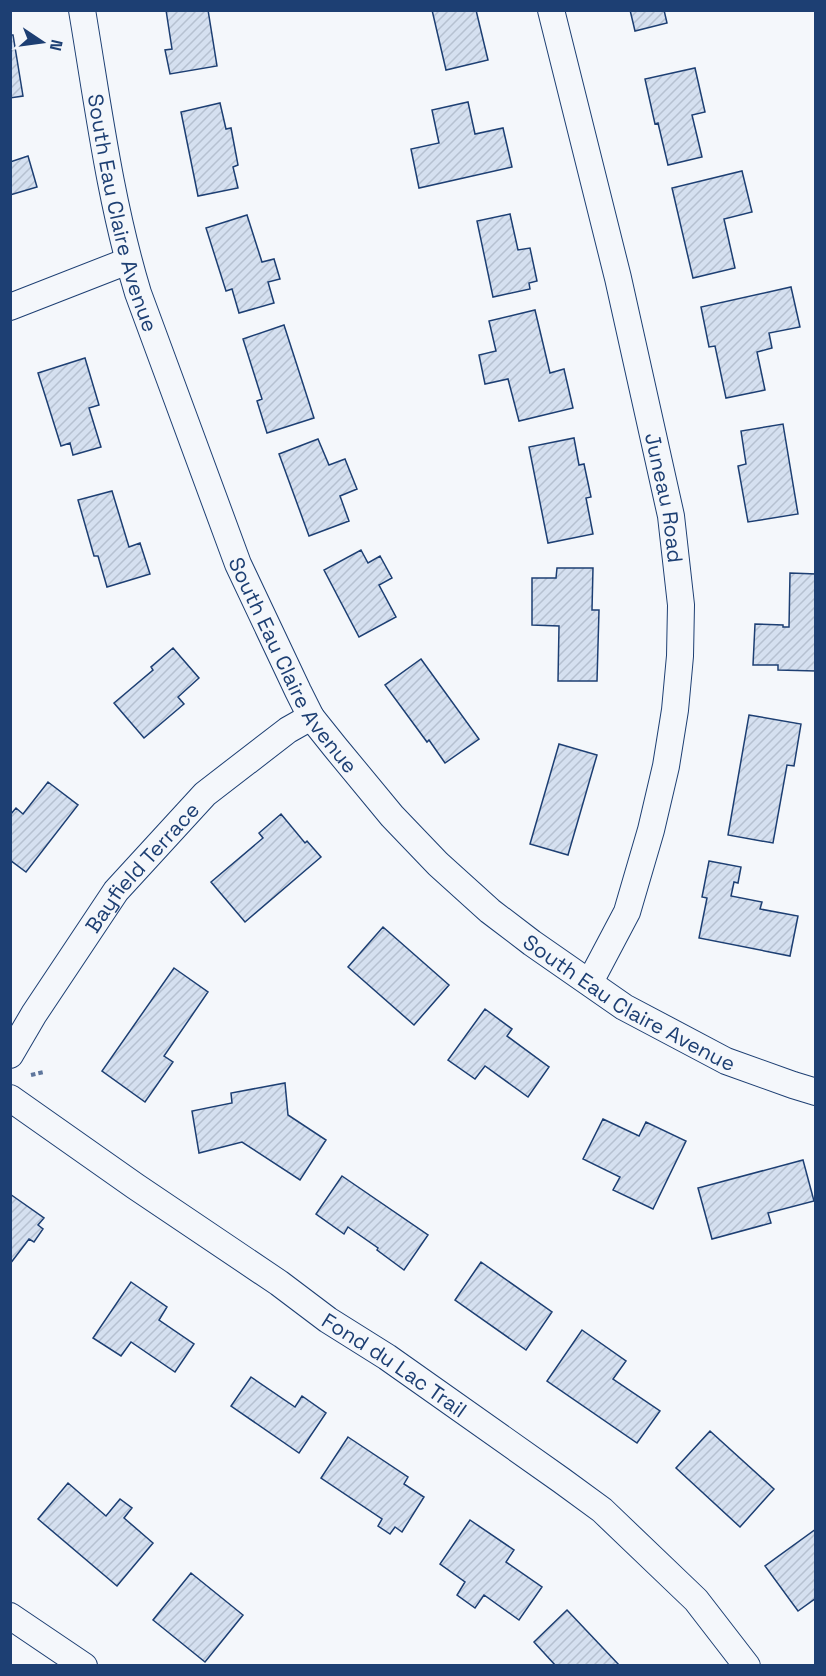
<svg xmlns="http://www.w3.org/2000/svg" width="826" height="1676" viewBox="0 0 826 1676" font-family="'Space Grotesk',sans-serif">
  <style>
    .building { fill: url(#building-hatch); stroke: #1d3f73; stroke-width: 1.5 }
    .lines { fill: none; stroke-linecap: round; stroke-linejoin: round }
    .minor-casing { stroke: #1d3f73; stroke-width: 28 }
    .path { stroke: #5e769c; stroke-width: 4; stroke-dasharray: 4.5 3; stroke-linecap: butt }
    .minor { stroke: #f4f7fb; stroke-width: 26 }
    .labels { text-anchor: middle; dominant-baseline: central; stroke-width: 4.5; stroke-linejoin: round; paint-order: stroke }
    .street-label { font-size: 21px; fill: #1d3f73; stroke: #f4f7fb }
  </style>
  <defs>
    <pattern id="building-hatch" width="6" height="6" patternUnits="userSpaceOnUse" patternTransform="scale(1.5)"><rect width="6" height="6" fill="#d5e0f0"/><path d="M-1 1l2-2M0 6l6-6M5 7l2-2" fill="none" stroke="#b6c1d1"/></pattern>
  </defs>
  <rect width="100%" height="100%" fill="#f4f7fb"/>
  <path class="building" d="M166,10H208L217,66L170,74L165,50L172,49Z
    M432,10H476L488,60L446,70Z
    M630,10H664L667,23L635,31Z
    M10,35H13L23,96L10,98Z
    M695,68L705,112L692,115L702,157L668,165L658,123L655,124L645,79Z
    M468,102L475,134L503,128L512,167L419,188L411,149L439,143L432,110Z
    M220,103L226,129L231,128L238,165L233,167L238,188L198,196L181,112Z
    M28,156L37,187L10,195V162Z
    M742,171L752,212L724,219L735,268L693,278L672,188Z
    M510,214L518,250L530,248L537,281L529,283L530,289L493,297L477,221Z
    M247,215L262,262L274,259L280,279L268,282L274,303L239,313L232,289L226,291L206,228Z
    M791,287L800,327L769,333L772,348L757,352L765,390L726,398L715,346L709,347L701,307Z
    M535,310L550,373L564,369L573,408L519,421L508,379L485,384L479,355L496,351L489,321Z
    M284,325L314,418L267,433L257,401L262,399L243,339Z
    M85,358L99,405L89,408L101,447L73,455L70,443L61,446L38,373Z
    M783,424L798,514L748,522L738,466L746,464L741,431Z
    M574,438L579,465L584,464L591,497L586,498L593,534L548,543L529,447Z
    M318,439L329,465L345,459L357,489L340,496L349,521L309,536L279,454Z
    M112,491L129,547L140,543L150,574L107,587L98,556H94L78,500Z
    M361,550L368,563L380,556L392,578L379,585L396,617L359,637L324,570Z
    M557,568H593L592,610H599L597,681H558L559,626L532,625V578H556Z
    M790,573L816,574V671L778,670V665H753L755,624L783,625V627H789Z
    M173,648L199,678L178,697L184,704L144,738L114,703L153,670L151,667Z
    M421,659L479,739L445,763L429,740L427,742L385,685Z
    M749,715L801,724L794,766L787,765L773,843L728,835Z
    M559,744L597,755L568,855L530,844Z
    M48,782L78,805L26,872L10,860V815L16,808L23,814Z
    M281,814L305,843L307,841L321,857L245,922L211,882L263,838L259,833Z
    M709,861L741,867L738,883L734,882L731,896L762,902L760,909L798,916L790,956L699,938L707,898L702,897Z
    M383,927L449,985L414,1025L348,967Z
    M174,968L208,992L164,1056L173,1062L145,1102L102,1071Z
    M485,1009L512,1029L507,1036L549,1067L528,1097L485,1066L475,1079L448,1060Z
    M285,1083L288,1115L326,1140L300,1180L242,1142L199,1153L192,1111L232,1103L231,1093Z
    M603,1119L639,1136L646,1122L686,1141L653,1209L613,1190L620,1177L583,1159Z
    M803,1160L814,1201L768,1213L771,1223L712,1239L698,1188Z
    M342,1176L428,1235L404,1270L377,1250L378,1248L348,1227L344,1234L316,1214Z
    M10,1194L44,1218L38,1225L43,1229L34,1242L29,1239L10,1264Z
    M481,1262L552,1312L526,1350L455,1300Z
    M131,1282L167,1307L159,1320L194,1344L175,1372L131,1342L121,1356L93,1338Z
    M582,1330L626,1361L613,1379L660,1411L637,1443L547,1381Z
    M251,1377L295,1407L302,1396L326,1413L299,1453L231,1406Z
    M710,1431L774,1489L740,1527L676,1468Z
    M348,1437L408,1477L404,1484L424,1497L402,1532L395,1527L390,1534L378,1526L382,1519L321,1478Z
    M68,1483L106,1516L120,1499L132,1508L124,1518L153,1543L117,1586L38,1519Z
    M470,1520L514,1550L506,1562L542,1587L519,1620L484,1595L475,1608L457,1595L465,1582L440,1564Z
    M816,1529V1598L798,1611L765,1566Z
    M191,1573L243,1615L205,1662L153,1620Z
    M567,1610L620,1666H556L534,1642Z"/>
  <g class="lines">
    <defs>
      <g id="minor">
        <path id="s1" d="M82,10C98,105 110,201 138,293L238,564L298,691L311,717L335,747L392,816L438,864L490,911L532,943L624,1007L726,1061L793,1085L816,1092"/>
        <path id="s2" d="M551,10L618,278L671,516L681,605L680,656L675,710L666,766L651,830L627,912L590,982"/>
        <path d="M10,307L128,261"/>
        <path id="s3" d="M10,1055L34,1014L116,891L205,794L288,730L311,717"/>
        <path id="s4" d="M10,1098L135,1186L279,1283L328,1320L387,1357L561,1480L602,1510L696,1600L747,1666"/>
        <path d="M10,1616L84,1666"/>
      </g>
    </defs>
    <use href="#minor" class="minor-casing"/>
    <path class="path" d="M31,1075L44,1072"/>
    <use href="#minor" class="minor"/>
  </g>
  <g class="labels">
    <g class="street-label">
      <text stroke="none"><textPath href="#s1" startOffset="207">South Eau Claire Avenue</textPath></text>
      <text stroke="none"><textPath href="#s2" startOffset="501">Juneau Road</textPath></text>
      <text stroke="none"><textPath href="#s1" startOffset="693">South Eau Claire Avenue</textPath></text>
      <text stroke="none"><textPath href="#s3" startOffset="230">Bayfield Terrace</textPath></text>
      <text stroke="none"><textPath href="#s1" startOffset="1179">South Eau Claire Avenue</textPath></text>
      <text stroke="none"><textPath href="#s4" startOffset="468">Fond du Lac Trail</textPath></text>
    </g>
  </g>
  <rect width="826" height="1676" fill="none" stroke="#1d3f73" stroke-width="24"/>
  <g transform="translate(42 42) rotate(103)" stroke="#f4f7fb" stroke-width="4.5" paint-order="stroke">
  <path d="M0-4.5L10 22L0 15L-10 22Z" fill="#1d3f73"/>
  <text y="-9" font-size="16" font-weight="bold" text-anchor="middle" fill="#1d3f73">N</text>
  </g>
</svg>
